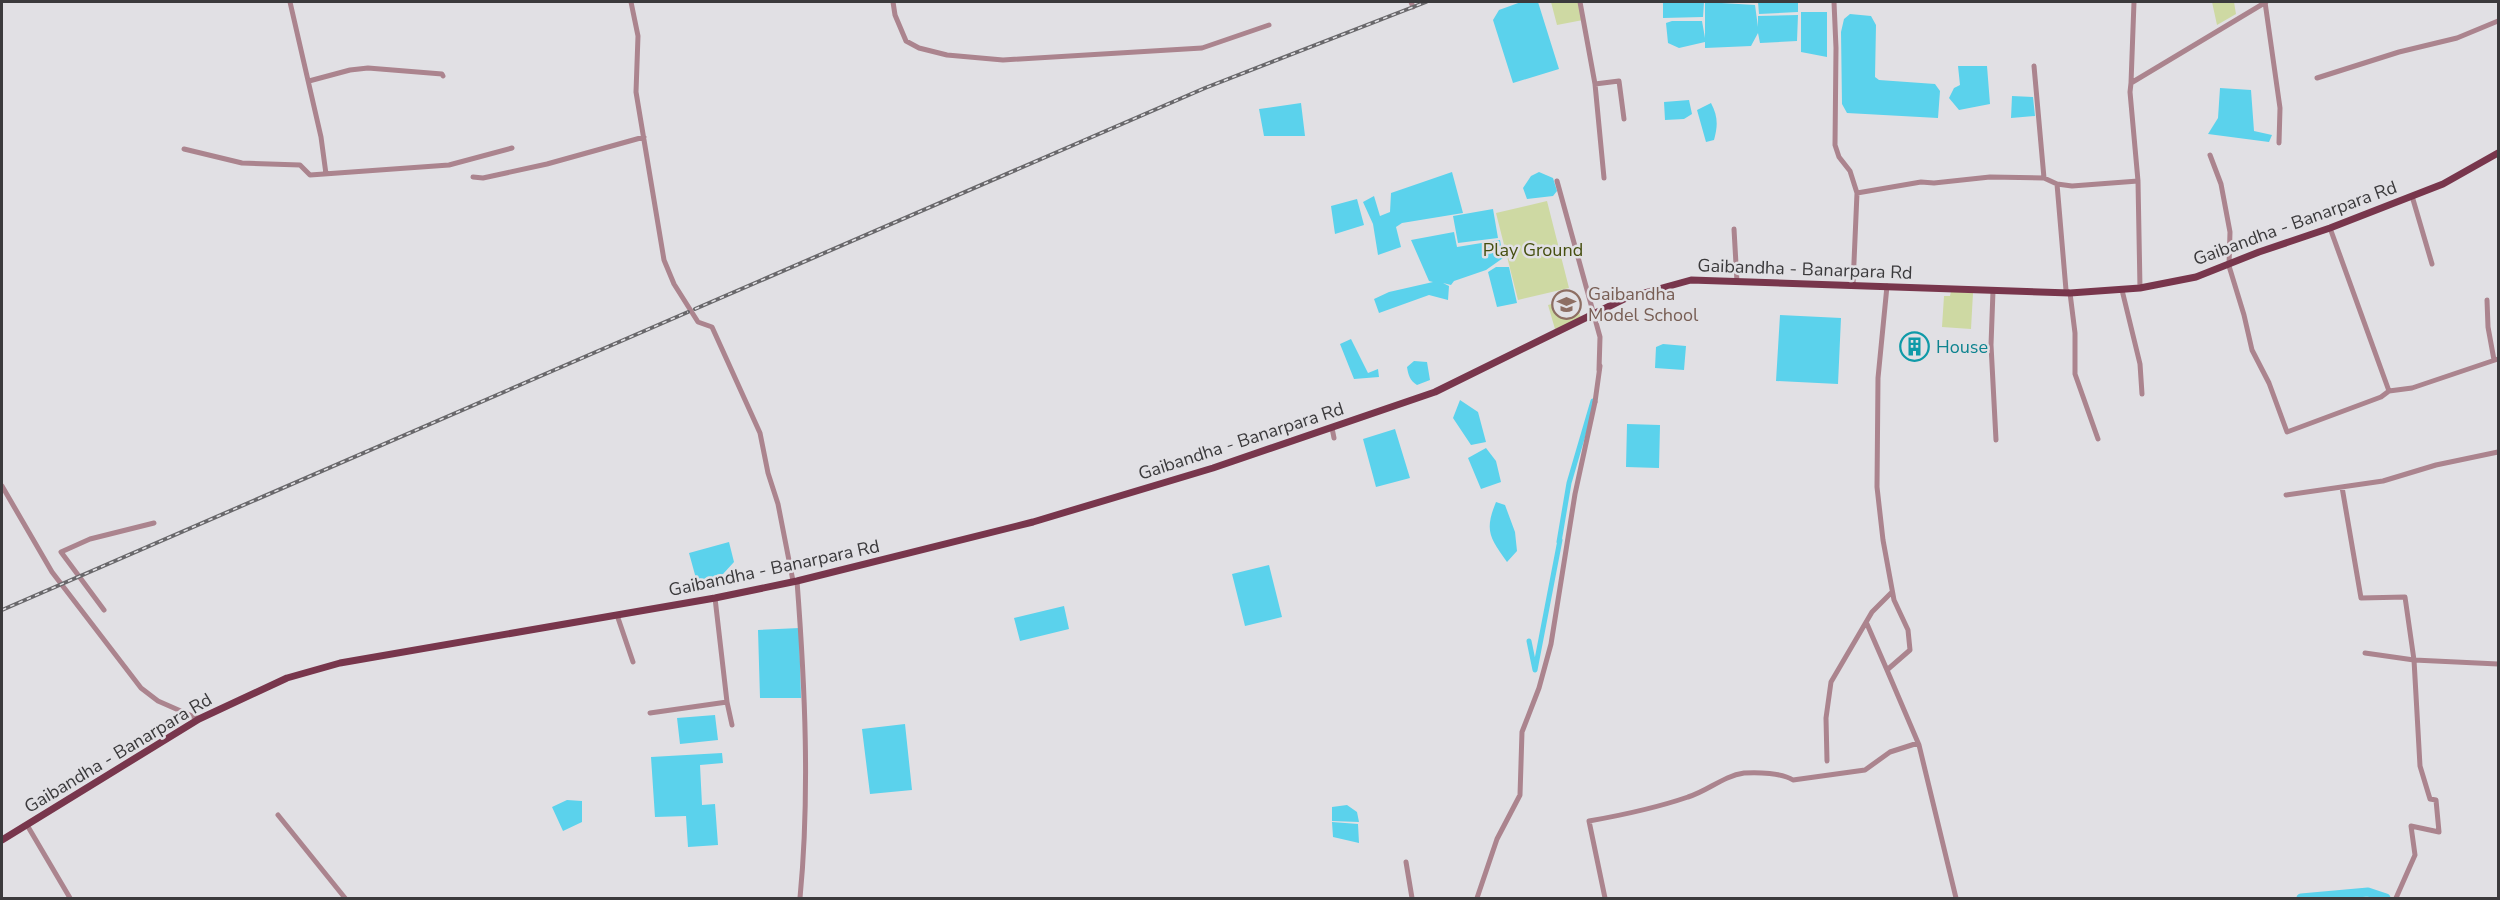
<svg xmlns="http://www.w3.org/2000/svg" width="2500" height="900" viewBox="0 0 2500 900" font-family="'Nunito Sans',sans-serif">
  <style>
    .green { fill: #ced9a3 }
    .water { fill: #5bd2ec }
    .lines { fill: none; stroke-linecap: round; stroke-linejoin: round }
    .canal { stroke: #5bd2ec; stroke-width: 5 }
    .river { stroke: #5bd2ec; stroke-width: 9 }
    .minor { stroke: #ab848e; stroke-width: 5 }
    .major { stroke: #78364c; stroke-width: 7 }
    .rail-casing { stroke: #69686b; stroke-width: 4 }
    .rail { stroke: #e1e0e4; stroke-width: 1.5; stroke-dasharray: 4.5; stroke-linecap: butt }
    .minor-bridge { stroke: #ab848e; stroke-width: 5 }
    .labels { text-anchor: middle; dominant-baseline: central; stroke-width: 5; stroke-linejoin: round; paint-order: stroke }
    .street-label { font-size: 18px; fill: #3b3a3c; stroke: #e1e0e4 }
    .park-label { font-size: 18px; fill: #464f10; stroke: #e1e0e4 }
    .education-label { font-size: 18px; fill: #785e54; stroke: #e1e0e4; text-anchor: start }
    .culture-label { font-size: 18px; fill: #0d838f; stroke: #e1e0e4; text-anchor: start }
  </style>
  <rect width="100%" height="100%" fill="#e1e0e4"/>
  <path class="green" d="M1551,2H1579L1583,20L1557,25Z
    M2212,2H2234L2236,14L2217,25Z
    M1547,201L1569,288L1518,300L1496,213Z
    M1951,291L1973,293L1971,329L1942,327L1944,296H1950Z
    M1574,298L1581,318L1555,329L1548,305Z"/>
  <path class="water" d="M1521,2H1538L1559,69L1513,83L1493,20L1499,10Z
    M1663,2H1704L1703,17L1663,18Z
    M1705,2L1755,5L1758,27V16L1798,15L1797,41L1760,43L1758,33L1751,46L1705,48V42L1679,48L1668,43L1666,23L1672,21H1702L1705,38Z
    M1758,2H1798V12L1759,14Z
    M1801,12H1827V57L1801,52Z
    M1850,14L1871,16L1876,25L1875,77L1879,80L1935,84L1940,91L1938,118L1847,113L1842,104L1841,32L1844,19Z
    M1958,66H1987L1990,104L1959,110L1949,98L1954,88L1960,85Z
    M2220,88L2251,90L2254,131L2272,135L2269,142L2208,134L2218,118Z
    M2012,96L2033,97L2035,116L2011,118Z
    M1689,100L1692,114L1684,119L1665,120L1664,102Z
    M1301,103L1305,136H1264L1259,109Z
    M1711,103C1718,116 1718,126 1714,140L1706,142L1697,110Z
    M1452,172L1463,213L1402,223L1396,227L1401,247L1378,255L1373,224L1363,202L1374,196L1380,216L1390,212L1391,193Z
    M1539,172L1553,178L1557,191L1553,196L1527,199L1523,188L1531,176Z
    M1357,199L1364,225L1335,234L1331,206Z
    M1493,209L1498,238L1458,243L1453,216Z
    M1454,232L1457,247L1500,240L1503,258L1486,270L1454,281L1451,285L1443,283L1449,286L1448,300L1429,295L1379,313L1374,299L1389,292L1433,282L1429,281L1411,240Z
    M1496,267H1509L1517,303L1497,307L1488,272Z
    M1780,315L1841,318L1838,384L1776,381Z
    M1351,339L1368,373L1378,369L1379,377L1354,379L1340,344Z
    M1663,344L1686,346L1684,370L1655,368L1656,347Z
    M1414,361L1427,362L1430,380L1417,385C1410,381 1408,374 1407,367Z
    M1460,400L1478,412L1486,442L1471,445L1453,418Z
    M1627,424L1660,425L1659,468L1626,467Z
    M1395,429L1410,478L1376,487L1363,439Z
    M1486,448L1496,461L1501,482L1481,489L1468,458Z
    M1496,502L1505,505L1515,532L1517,551L1507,562C1490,538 1484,531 1496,502Z
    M729,542L734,562L723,574L697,582L689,553Z
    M1269,565L1282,617L1245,626L1232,574Z
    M1064,606L1069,629L1020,641L1014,618Z
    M799,628L801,698H760L758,630Z
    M715,715L718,740L680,744L677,718Z
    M905,724L912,790L870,794L862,729Z
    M722,753L723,763L700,765L702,805L715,804L718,845L688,847L686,816L655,817L651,757Z
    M567,800L582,801V822L563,831L552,807Z
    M1347,805L1357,812L1359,822L1332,821V807Z
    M1332,822L1358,824L1359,843L1333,837Z"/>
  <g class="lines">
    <path class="canal" d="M1559,542L1569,483L1593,401
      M1529,641L1535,670L1560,540"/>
    <path class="river" d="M2301,898L2368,892L2386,898"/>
    <path class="minor" d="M290,2L321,137L326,174
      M631,2L638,36L636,92L664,260L674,284L698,322L712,327L760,433L768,473L778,504L793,581
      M893,2L895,15L906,41L919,48L947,55L1003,60L1202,48L1269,25
      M1411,2L1413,7
      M1580,2L1595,84L1604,178
      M1834,2L1836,48L1835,145L1839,157L1850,171L1857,193L1853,285
      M2265,2L2280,108L2279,143
      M2034,66L2044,178
      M2317,78L2399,52L2457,38L2498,21
      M309,81L350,70L368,68L442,74L443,76
      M2131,83L2134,2
      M1595,84L1619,81L1624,119
      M184,149L242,163L300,165L310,175L449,165L512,148
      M2210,155L2221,184L2230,232L2229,266L2244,315L2252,350L2269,383L2287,432L2381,397L2389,391L2412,388L2498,359
      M473,177L483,178L547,164L644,137
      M1557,181L1600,337L1599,370
      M2057,184L2066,290L2070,293L2075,333V374L2098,439
      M1857,193L1921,182L1934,183L1990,177L2044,178L2057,184L2072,186L2138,181
      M2412,196L2432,264
      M2330,228L2389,391
      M1734,229L1737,282
      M1887,286L1878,378L1877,487L1883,540L1894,600L1908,630L1910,650L1887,670L1919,745L1956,898
      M2140,288L2138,181L2130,92L2131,83L2266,2
      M2122,290L2140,364L2142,394
      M1993,291L1991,345L1996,440
      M2487,300L2488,327L2494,360
      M1332,428L1334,438
      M2,486L52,572L141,688L158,701L199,719
      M2342,487L2361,598L2405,597L2414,660L2420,766L2430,799L2436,800L2439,832L2411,826L2415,855L2396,898
      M2286,495L2383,481L2436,465L2498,452
      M797,581C805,686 810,794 800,898
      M715,598L727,702L732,725
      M104,610L61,552L90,539L154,523
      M617,615L633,662
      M1867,624L1887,670
      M2365,653L2414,660L2498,664
      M650,713L727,702
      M1827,761L1826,718L1831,682L1872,612L1892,592
      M278,815L345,898
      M27,825L70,898
      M1406,862L1412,898
      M1477,898L1497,839L1520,795L1522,732L1539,688L1551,644L1575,494L1595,402
      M1605,898L1589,821C1623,815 1656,808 1688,797C1708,791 1723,776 1744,773C1758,772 1782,773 1793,780L1865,770L1890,752L1918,743"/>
    <path class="major" d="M2,840L199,719L287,678L340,663L715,598L797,581L1033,522L1213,468L1435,392L1626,298L1691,280L2070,293L2140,288L2196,277L2259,252L2330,228L2443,184L2498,153"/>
    <defs>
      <path id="rail" d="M695,309L1205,88L1426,2
        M2,610L688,312"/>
    </defs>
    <use href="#rail" class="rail-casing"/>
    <use href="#rail" class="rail"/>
    <path class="minor-bridge" d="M1595,402L1600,366"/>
  </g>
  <defs>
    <symbol id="school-ring" viewBox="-11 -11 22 22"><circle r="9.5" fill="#e1e0e4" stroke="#8d6e63" stroke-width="1.5"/><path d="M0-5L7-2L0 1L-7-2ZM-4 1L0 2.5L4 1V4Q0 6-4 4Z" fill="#8d6e63"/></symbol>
    <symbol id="building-ring" viewBox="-11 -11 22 22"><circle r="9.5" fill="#e1e0e4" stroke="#0f9aa8" stroke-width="1.5"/><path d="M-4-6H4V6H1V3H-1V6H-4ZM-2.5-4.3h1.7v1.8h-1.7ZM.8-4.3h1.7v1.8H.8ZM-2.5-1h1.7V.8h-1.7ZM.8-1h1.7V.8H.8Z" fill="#0f9aa8"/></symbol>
  </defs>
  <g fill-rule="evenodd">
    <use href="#school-ring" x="1550" y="288" width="33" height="33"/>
    <use href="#building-ring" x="1898" y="330" width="33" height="33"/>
  </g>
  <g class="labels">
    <g class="street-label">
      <text transform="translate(2295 223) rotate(-20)">Gaibandha - Banarpara Rd</text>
      <text transform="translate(1805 269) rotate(2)">Gaibandha - Banarpara Rd</text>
      <text transform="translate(1241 441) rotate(-18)">Gaibandha - Banarpara Rd</text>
      <text transform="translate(774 568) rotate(-12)">Gaibandha - Banarpara Rd</text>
      <text transform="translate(118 753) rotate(-31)">Gaibandha - Banarpara Rd</text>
    </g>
    <g class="park-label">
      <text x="1533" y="250">Play Ground</text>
    </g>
    <g class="education-label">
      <text x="1588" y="294">Gaibandha<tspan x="1588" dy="21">Model School</tspan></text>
    </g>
    <g class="culture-label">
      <text x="1936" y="347">House</text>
    </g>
  </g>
  <rect width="2500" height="900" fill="none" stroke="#3b3a3c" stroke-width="6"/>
</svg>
